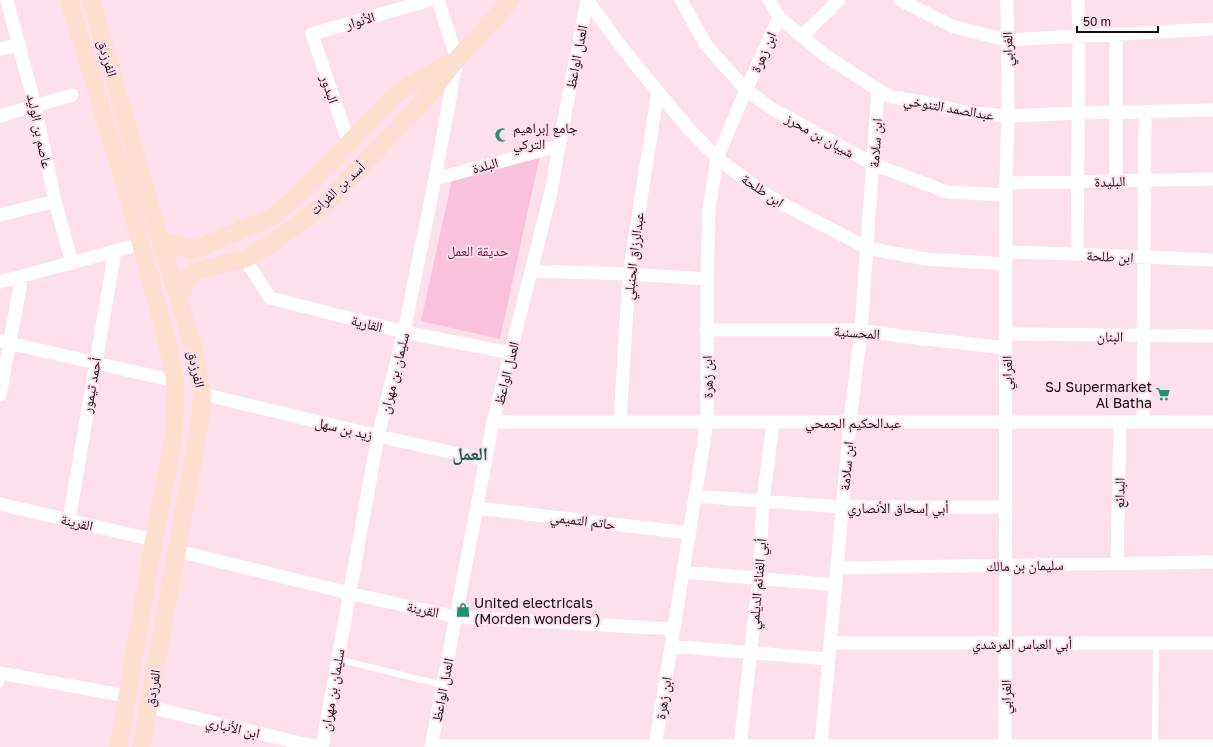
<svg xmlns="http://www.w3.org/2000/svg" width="1213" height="747" viewBox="0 0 1213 747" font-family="'Golos Text','Noto Naskh Arabic',sans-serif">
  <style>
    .park { fill: #f9c1db }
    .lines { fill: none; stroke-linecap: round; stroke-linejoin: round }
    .lane { stroke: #fff; stroke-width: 6 }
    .street { stroke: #fff; stroke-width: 13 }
    .secondary { stroke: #fcdfce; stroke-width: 18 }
    .labels { text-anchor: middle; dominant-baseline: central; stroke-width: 4; stroke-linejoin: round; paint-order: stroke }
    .street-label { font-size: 14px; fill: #180910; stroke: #fde0ec }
    .poi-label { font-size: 14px; fill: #180910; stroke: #fde0ec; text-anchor: start }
    .park-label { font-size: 14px; fill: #5f1440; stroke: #fde0ec }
    .district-label { font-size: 18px; font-weight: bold; fill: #15614c; stroke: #fde0ec }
  </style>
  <rect width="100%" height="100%" fill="#fde0ec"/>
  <path class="park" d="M540,155L500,339L421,321L452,180Z"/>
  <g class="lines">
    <path class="lane" d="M337,659L443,685
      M0,685L3,673
      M1155,746L1156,643"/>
    <path class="street" d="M7,0L35,106L55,201L72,263
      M587,0L627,54L687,127L717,158L768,196L867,248L926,259L1006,264
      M681,0L706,45L746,90L774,110L873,164L947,192L1006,195
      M769,0L779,17L823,54L878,90L892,97L933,104L963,112L1008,116L1079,113L1213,110
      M900,0L954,27L1007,40L1213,29
      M802,36L839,0
      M0,49L19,44
      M0,116L72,95
      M349,144L312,34L430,0
      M435,179L559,146
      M1116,181V34
      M1006,183L1213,179
      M0,215L55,201
      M1006,252L1077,254L1213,260
      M1077,254L1079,36L1078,0
      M245,259L270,298L404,332L511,353
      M531,271L629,274L707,279
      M0,282L141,244
      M706,330H861L900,336L1006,348
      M1006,334L1213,336
      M0,341L175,381
      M202,394L378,436L486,460
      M0,395L22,276
      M493,422H1213
      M620,422L629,274L658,91
      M1143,422L1145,112
      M695,496L843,507H1006
      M0,504L154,540
      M477,508L689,533
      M69,520L115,251
      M177,551L349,593L456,617L674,629
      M1117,564L1120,422
      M837,568L1213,562
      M683,572L836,585
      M830,643H1213
      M671,646L829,659
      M0,673L127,696
      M149,707L317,747
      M431,746H1213
      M740,746L759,579L763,501L773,422
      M821,746L850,422L861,330L878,90
      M322,747L378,436L404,332L435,179L457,59L438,0
      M431,747L493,422L551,192L559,146L587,0
      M655,747L707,422V279L709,209L717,158L746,90L779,17
      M1005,747L1006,183L1008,116L1007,0"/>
    <path class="secondary" d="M69,0L127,192L166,337L175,381L174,436L154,540L119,747
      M91,0L160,240L194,349L202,394L200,422L141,747
      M160,240L194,250L272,217L299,195L398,92L449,63
      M178,298L193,272L245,259L268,246L326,203L420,105L457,59L511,0"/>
  </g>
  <defs>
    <symbol id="mosque-bare" viewBox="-9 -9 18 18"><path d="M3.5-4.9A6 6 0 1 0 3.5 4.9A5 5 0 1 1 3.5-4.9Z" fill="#229273" stroke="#fde0ec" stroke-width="2.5" paint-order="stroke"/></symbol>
    <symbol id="supermarket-bare" viewBox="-9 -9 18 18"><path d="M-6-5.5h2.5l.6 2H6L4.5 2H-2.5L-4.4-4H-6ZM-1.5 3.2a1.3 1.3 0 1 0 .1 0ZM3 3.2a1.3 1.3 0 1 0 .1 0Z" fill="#229273" stroke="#fde0ec" stroke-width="2.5" paint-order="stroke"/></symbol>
    <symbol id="shop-bare" viewBox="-9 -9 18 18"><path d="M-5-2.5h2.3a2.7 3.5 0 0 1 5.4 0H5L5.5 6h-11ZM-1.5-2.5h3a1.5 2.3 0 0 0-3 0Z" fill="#229273" stroke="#fde0ec" stroke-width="2.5" paint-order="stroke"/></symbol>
  </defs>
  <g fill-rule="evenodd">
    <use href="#mosque-bare" x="492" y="125" width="20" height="20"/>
    <use href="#supermarket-bare" x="1153" y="384" width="20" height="20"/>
    <use href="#shop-bare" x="453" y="600" width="20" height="20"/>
  </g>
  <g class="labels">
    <g class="street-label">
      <text transform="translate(360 20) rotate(-16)">الأنوار</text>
      <text transform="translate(1007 49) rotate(-91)">الغرابي</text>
      <text transform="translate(763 52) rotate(-66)">ابن زهرة</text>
      <text transform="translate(576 57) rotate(-79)">العدل الواعظ</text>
      <text transform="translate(108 58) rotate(74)">الفرزدق</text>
      <text transform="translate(330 89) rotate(72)">البدور</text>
      <text transform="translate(949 107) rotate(10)">عبدالصمد التنوخي</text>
      <text transform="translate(40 131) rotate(78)">عاصم بن الوليد</text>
      <text transform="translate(820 135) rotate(29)">شيبان بن محرز</text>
      <text transform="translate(875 143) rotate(-86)">ابن سلامة</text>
      <text transform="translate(485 165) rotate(-15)">البلدة</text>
      <text transform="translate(1110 181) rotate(-1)">البليدة</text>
      <text transform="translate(337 188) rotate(-43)">أسد بن الفرات</text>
      <text transform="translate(763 190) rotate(34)">ابن طلحة</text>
      <text transform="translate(633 256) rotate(-83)">عبدالرزاق الحنبلي</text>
      <text transform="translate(1110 256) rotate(3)">ابن طلحة</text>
      <text transform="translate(367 323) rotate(14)">القارية</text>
      <text transform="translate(857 332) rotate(4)">المحسنية</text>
      <text transform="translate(1110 336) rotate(1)">البنان</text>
      <text transform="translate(197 369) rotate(78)">الفرزدق</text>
      <text transform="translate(394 373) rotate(-76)">سليمان بن مهران</text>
      <text transform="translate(506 373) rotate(-76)">العدل الواعظ</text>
      <text transform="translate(1006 373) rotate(-90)">الغرابي</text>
      <text transform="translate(707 377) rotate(-91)">ابن زهرة</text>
      <text transform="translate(91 385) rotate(-80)">أحمد تيمور</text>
      <text x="853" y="422">عبدالحكيم الجمحي</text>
      <text transform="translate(344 428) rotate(13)">زيد بن سهل</text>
      <text transform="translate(846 466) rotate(-85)">ابن سلامة</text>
      <text transform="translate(1119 493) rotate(-89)">البدائع</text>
      <text x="898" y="507">أبي إسحاق الأنصاري</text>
      <text transform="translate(583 520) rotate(7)">حاتم التميمي</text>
      <text transform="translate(77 522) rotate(13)">القرينة</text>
      <text transform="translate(1025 565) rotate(-1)">سليمان بن مالك</text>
      <text transform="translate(757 584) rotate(-85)">أبي الغنائم الديلمي</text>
      <text transform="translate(423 609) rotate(12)">القرينة</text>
      <text x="1022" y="643">أبي العباس المرشدي</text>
      <text transform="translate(152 688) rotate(-80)">الفرزدق</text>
      <text transform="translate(332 690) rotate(-80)">سليمان بن مهران</text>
      <text transform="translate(442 690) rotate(-79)">العدل الواعظ</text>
      <text transform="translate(1005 697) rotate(-90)">الغرابي</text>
      <text transform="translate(663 698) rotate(-81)">ابن زهرة</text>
      <text transform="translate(233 727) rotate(13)">ابن الأنباري</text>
    </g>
    <g class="poi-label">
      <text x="513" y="127">جامع إبراهيم<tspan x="513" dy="16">التركي</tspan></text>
      <text x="1152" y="386" text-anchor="end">SJ Supermarket<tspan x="1152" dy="16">Al Batha</tspan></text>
      <text x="474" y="602">United electricals<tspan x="474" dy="16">(Morden wonders )</tspan></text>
    </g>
    <g class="park-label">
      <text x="478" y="250">حديقة العمل</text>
    </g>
    <g class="district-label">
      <text x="470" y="453">العمل</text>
    </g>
  </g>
  <path d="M1077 26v6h81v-6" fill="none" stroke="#180910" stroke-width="2"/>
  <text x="1083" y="26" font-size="12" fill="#180910" stroke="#fde0ec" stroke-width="3" paint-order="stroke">50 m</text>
</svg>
